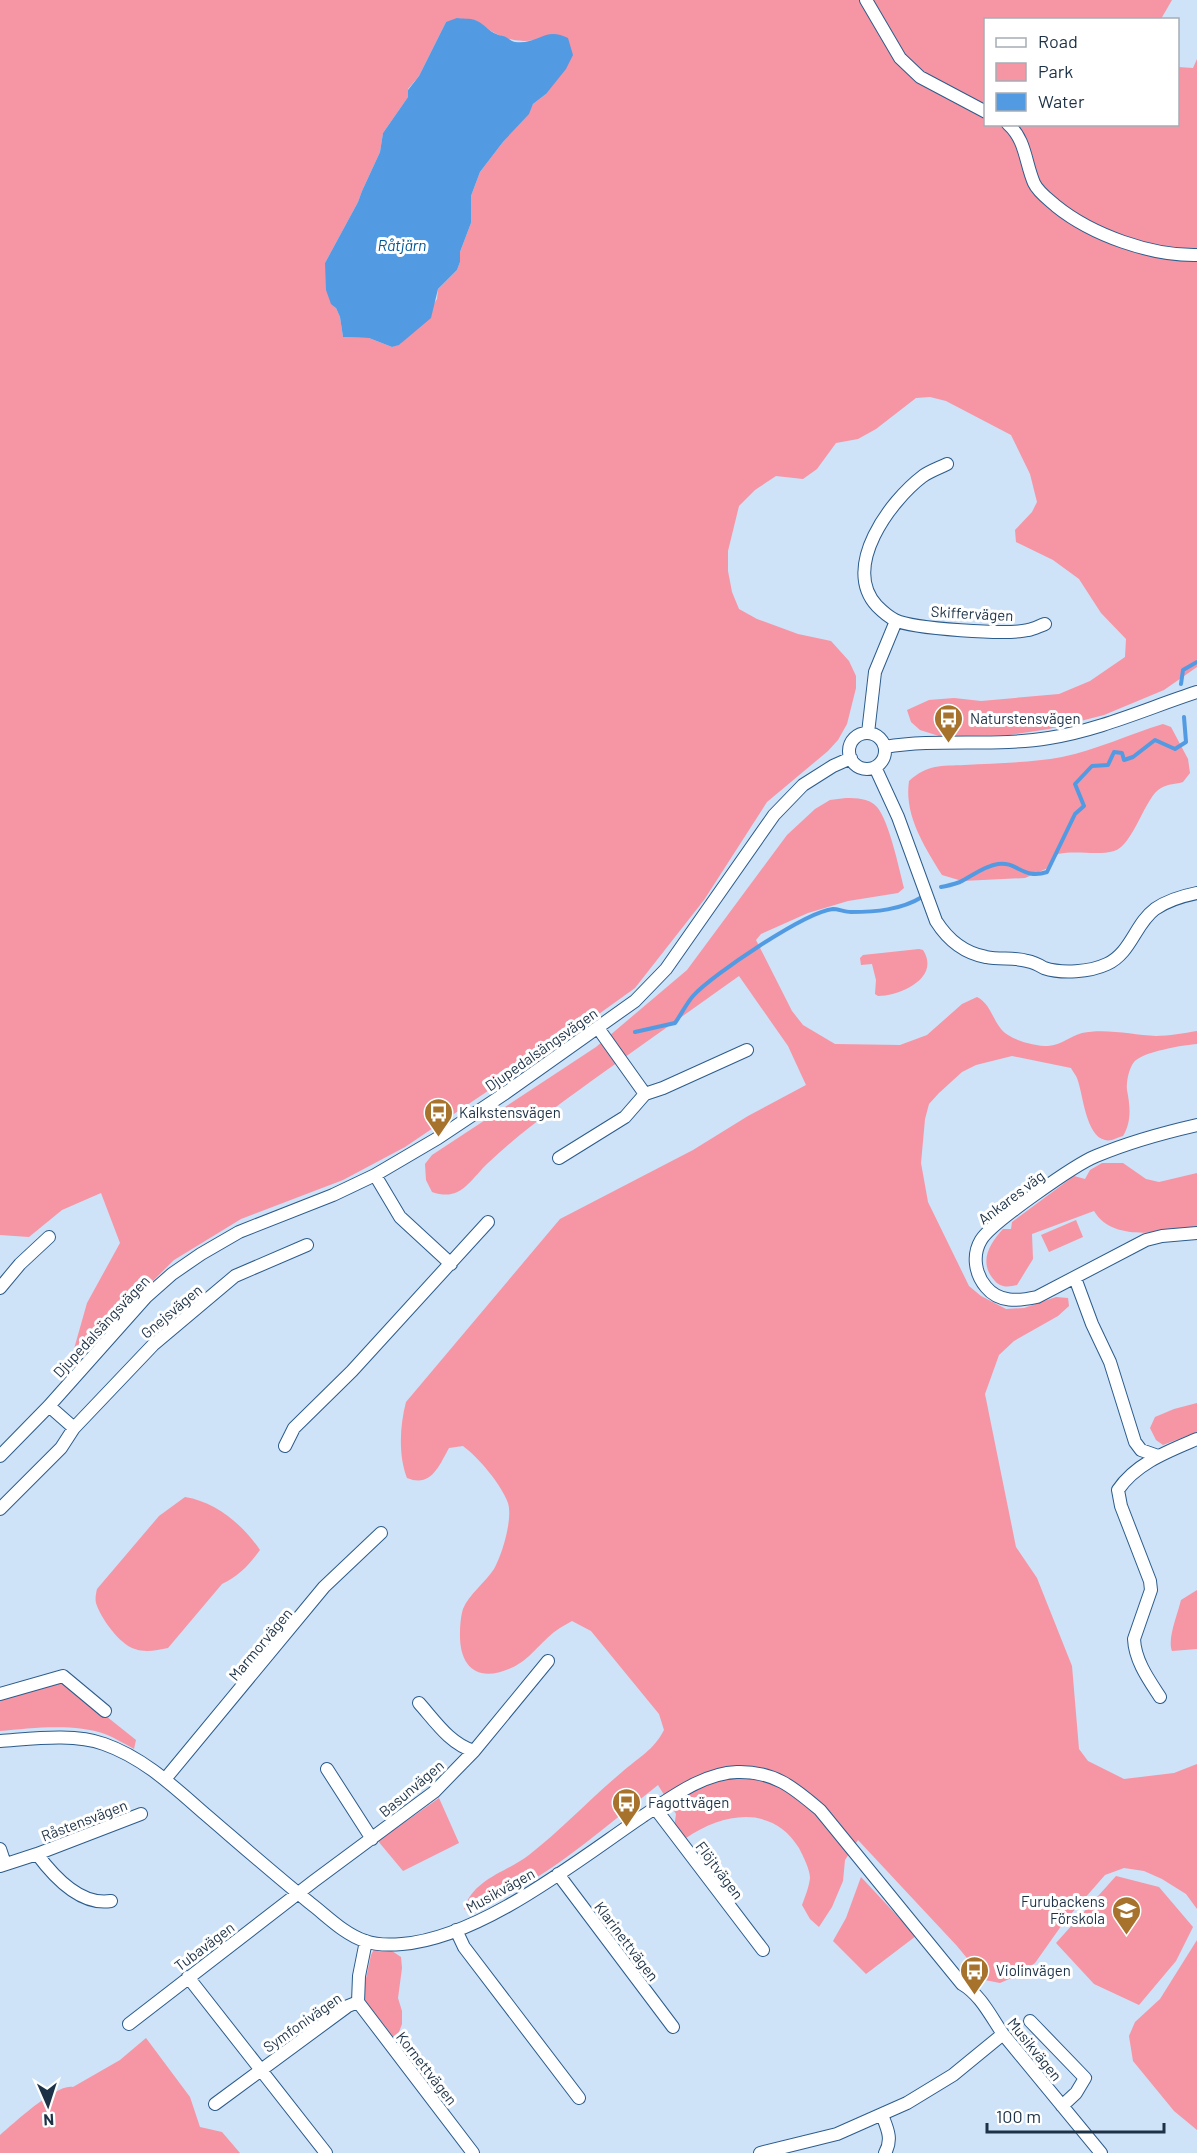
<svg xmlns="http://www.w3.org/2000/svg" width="1197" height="2153" viewBox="0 0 1197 2153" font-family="Barlow,sans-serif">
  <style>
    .green { fill: #f695a4; fill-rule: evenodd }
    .water { fill: #529be2 }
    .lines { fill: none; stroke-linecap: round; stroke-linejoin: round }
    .stream { stroke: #529be2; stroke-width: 4 }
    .minor-casing { stroke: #2c5c8c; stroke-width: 14 }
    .minor { stroke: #fff; stroke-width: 12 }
    .labels { text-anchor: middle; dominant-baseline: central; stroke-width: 6; stroke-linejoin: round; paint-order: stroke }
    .street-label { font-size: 15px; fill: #1d3247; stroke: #fff }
    .poi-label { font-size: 15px; fill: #1d3247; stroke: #fff; text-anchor: start }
    .water-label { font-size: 16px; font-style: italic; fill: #005798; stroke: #fff }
  </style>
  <rect width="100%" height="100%" fill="#cee2f8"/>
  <path class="green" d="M0,0H1172L1161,19L986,20V124H1178V67L1193,68L1197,59V667L1164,690L1104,715L1049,729L1010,735L939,736L920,730L911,722L907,710L929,700L954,698L981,701L1059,694L1090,681L1125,657L1126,639L1101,613L1079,579L1053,560L1016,542L1015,530L1032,512L1037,502L1030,474L1011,435L946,401L930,397L916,398L876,429L858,439L836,443L817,469L803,479L776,476L755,490L739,506L728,551V571L732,592L739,609L757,619L798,634L831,641L849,661L856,676V688L847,724L838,740L828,751L767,802L704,900L635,988L553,1047L405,1147L343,1180L241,1219L174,1260L70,1363L87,1303L120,1243L101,1193L62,1210L29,1237L0,1235ZM475,20C494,34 510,44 534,40L546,94L533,104L528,114L503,142L480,172L471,196V223L460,252V262L457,270L438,289L437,299L418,327L400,344L392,347L369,338L343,337L340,317L336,308L325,263L358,202L362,191L380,152L383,133L408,97V89L419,76L446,22Z
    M1163,724L1171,727L1188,759L1190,773L1183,782C1177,784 1167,784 1161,788C1145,796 1134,845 1114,851C1097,856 1078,850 1058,854L1048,868L1025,878L962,881L942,875C924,846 904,815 909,781C928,764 941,766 965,765C997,763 1030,763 1062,757C1097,750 1129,734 1163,724Z
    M846,798C856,798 869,798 877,807C889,821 899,868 904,888L898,893L848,901L808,913L761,934L756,940L792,1011L803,1025L835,1044L900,1045L927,1035L962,1004L977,997C993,1005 993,1026 1008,1035C1019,1042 1036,1046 1048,1046C1062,1045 1070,1036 1082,1033C1106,1028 1133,1035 1156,1036C1169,1036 1184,1033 1197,1031V1044C1183,1045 1142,1052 1134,1062C1129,1068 1126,1082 1127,1090C1130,1106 1132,1121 1123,1136C1118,1137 1111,1142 1105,1140C1086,1136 1083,1095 1078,1081C1077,1076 1073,1072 1071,1068L1012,1056L976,1065L962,1072L939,1093L929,1104L925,1119L921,1163L928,1202L969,1286L981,1296L1006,1309L1024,1308L1056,1297L1068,1298L1069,1306L1058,1316L1014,1341L999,1355L985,1394L1016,1547L1037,1578L1072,1666L1079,1749L1088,1761L1124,1779L1174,1773L1197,1764V1909L1186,1894L1162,1879L1144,1871L1124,1868L1105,1875L1064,1922L1035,1963L1016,1976L1000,1983L985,1980L957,1946L858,1840L845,1860L843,1881L832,1907L819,1927L810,1919L802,1905C805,1897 809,1887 810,1878C810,1869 803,1856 799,1848C772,1804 723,1813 686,1838L674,1828L676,1814L658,1785C599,1832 541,1884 471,1912L464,1909C473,1879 507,1872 529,1855C562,1829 590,1799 622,1772C638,1758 654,1750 664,1730L659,1714L591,1631L572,1621C567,1624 561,1627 557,1630C540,1642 530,1660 511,1668C477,1683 459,1667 460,1632C460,1625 461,1615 463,1609C469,1594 485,1583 494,1569C502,1555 513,1519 508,1503C501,1484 479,1458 463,1446L449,1448C439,1466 431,1488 407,1478C398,1455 400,1425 406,1402L560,1219L693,1150L748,1116L806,1085L788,1046L739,976C694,1008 649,1040 604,1072C564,1101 524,1129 488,1163C469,1181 461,1202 432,1192L426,1180L425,1164L432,1155L596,1047L687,970L787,835L815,809L830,800Z
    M919,949L923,950C941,978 900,996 878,996L875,994L876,980L872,964L861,965L860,958L863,955Z
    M1102,1163H1123L1146,1179L1159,1182L1197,1173V1228C1165,1230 1114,1244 1094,1211L1032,1234L1033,1259L1017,1285C1009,1287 1001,1288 995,1281C978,1263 989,1244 1003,1229H1011L1012,1222L1074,1176L1085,1179L1090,1170Z
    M1076,1220L1083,1237L1049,1252L1041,1235Z
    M1197,1403V1432L1163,1445L1156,1440L1150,1428L1155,1417L1174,1409Z
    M185,1497C216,1502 242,1524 260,1550C249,1565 239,1576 222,1584L168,1648C157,1650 146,1653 135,1649C120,1645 100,1617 96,1603C95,1599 96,1593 97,1589L159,1516Z
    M1197,1590V1649L1172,1651C1167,1639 1178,1613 1181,1600Z
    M61,1680L136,1740L134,1749C125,1744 115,1738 105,1734C75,1723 31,1728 0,1731V1698Z
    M439,1798L459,1843L403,1871L378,1841Z
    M1116,1876L1159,1887L1193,1927L1176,1961L1139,2005L1094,1984L1056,1943Z
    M861,1877L916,1936L866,1974L833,1941L846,1918Z
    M1197,1940V2130L1174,2111L1133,2061L1129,2036L1135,2022L1160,1999Z
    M374,1949L392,1951L401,1957L402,1968L398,1998L402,2011V2024L396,2040L362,1997L371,1955Z
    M146,2038L190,2097L200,2127L222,2132L240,2153H0V2135C14,2123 57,2083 73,2087L120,2060Z"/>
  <path class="water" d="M457,18C462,19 470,18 475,20C487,25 488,33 503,36C507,37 511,41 515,42C538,45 545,26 568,38L573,55L566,69L546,94L533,104L529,114L503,142L480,172L471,196V223L460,252V262L457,270L438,289L431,318L399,345L392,347L369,338L343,337L340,317L336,308L331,304L326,290L325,263L358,202L362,191L380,152L383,133L408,97V90L419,76L446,22Z"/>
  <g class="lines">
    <path class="stream" d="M1181,684L1183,670L1197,662
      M941,887C947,886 954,884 960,882C972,876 984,866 998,864C1017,861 1023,880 1047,872L1075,814L1084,806L1075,784L1092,766L1108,765L1114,752L1122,753L1124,760L1133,757L1155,740L1175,749L1186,742L1184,717
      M635,1032L675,1023C681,1015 686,1004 693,996C712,975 805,912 833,909C838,909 845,912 851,912C875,912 901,910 922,897"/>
    <defs>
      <path id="minor" d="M866,0L900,58L920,77L986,112
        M1008,124C1026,140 1025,162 1034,183C1038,192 1048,199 1056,206C1092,235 1151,256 1197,255
        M947,464C939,468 930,471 923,476C890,501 841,567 877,606C882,611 889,617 895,620C913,629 1008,635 1028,630C1034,629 1039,626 1045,624
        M868,733L875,672L896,621
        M849 751a18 18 0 1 1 36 0a18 18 0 1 1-36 0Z
        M885,747C939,738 995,747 1049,738C1100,730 1148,708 1197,692
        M875,767L898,817L936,921C948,940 964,953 986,957C1000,960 1014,957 1027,961C1033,962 1039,965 1044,968C1062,974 1090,972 1107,964C1131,953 1135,924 1155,909C1168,900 1182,896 1197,893
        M598,1028L645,1094
        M1197,1125C1162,1133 1129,1142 1096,1156C1076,1164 991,1223 981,1240C972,1255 975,1274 986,1287C999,1303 1018,1301 1037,1297L1146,1240L1162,1236L1197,1233
        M559,1158L625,1117L645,1094L663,1088L747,1050
        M375,1175L400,1217L451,1264
        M1075,1278L1092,1324L1110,1362L1135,1442L1141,1450L1158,1456
        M0,1288L20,1264L49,1237
        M49,1406L74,1428
        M285,1446L294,1428L352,1371L488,1222
        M0,1456L49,1406L146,1297L172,1274L201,1254L239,1232L333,1195L375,1175L438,1138L504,1094L635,1001L666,969L774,815L803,785L833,766L851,758
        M0,1509L61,1448L74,1428L153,1345L235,1276L307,1245
        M0,1694L63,1676L105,1711
        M1160,1697C1149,1680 1135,1661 1134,1639L1151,1590L1150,1581L1121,1506L1118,1490C1136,1463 1169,1451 1197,1439
        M419,1703C435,1721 450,1744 474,1751
        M0,1741C31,1739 74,1733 104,1744C144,1758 174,1787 205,1814C240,1844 274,1874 310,1903C327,1916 344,1934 365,1941C376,1945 390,1945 402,1944C481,1938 578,1860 643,1816C671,1798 703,1773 737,1772C775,1771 794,1788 820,1810L962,1984C981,1995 991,2017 1003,2034L1101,2153
        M327,1769L372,1839
        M166,1778L324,1587L381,1533
        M655,1808L763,1950
        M0,1849L5,1864
        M37,1854C54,1877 81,1906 111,1901
        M0,1866L37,1854L141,1814
        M558,1874L673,2027
        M456,1930L464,1947L579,2098
        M188,1977L326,2153
        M358,2002L473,2153
        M358,2002L359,1976L366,1941
        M1030,2021L1085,2078L1076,2093L1062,2106
        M129,2024L314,1881L434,1792L474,1751L548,1661
        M215,2104L348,2006L358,2002
        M882,2115C887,2128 893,2139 885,2153
        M760,2153L837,2134L907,2103L953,2075L1003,2034"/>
    </defs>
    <use href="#minor" class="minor-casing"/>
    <use href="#minor" class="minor"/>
  </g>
  <defs>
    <symbol id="bus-pin" viewBox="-11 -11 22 30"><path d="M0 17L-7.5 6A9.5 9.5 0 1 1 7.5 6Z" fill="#a7722c" stroke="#fff"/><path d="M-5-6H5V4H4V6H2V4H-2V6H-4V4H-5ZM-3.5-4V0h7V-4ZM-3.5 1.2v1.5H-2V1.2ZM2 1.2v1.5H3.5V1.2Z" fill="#fff"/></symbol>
    <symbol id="school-pin" viewBox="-11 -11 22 30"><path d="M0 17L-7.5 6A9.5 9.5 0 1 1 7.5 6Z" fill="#a7722c" stroke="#fff"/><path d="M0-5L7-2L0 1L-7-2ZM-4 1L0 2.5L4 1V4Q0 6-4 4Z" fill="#fff"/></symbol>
  </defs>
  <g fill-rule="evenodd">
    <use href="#bus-pin" x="932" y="702" width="33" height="45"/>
    <use href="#bus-pin" x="422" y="1096" width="33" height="45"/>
    <use href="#bus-pin" x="610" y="1786" width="33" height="45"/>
    <use href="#school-pin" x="1110" y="1894" width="33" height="45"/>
    <use href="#bus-pin" x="958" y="1954" width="33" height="45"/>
  </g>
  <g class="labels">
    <g class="street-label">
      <text transform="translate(972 613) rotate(3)">Skiffervägen</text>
      <text transform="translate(541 1049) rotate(-35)">Djupedalsängsvägen</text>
      <text transform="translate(1011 1197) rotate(-37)">Ankares väg</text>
      <text transform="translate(171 1311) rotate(-40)">Gnejsvägen</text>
      <text transform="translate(101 1326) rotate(-47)">Djupedalsängsvägen</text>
      <text transform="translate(260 1644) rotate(-50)">Marmorvägen</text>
      <text transform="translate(411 1788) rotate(-40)">Basunvägen</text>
      <text transform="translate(84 1820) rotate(-21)">Råstensvägen</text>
      <text transform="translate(720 1870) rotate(53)">Flöjtvägen</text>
      <text transform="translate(500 1890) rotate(-29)">Musikvägen</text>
      <text transform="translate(627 1941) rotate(53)">Klarinettvägen</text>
      <text transform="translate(204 1946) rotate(-37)">Tubavägen</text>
      <text transform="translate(302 2022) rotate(-35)">Symfonivägen</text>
      <text transform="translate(1035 2049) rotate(51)">Musikvägen</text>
      <text transform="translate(427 2068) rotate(52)">Kornettvägen</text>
    </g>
    <g class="poi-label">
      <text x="970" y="718">Naturstensvägen</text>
      <text x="459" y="1112">Kalkstensvägen</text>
      <text x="648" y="1802">Fagottvägen</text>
      <text x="1105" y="1901" text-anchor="end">Furubackens<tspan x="1105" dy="17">Förskola</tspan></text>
      <text x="996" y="1970">Violinvägen</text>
    </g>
    <g class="water-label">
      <text x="402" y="244">Råtjärn</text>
    </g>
  </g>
  <rect x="984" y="18" width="195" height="108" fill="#ffffff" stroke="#a5adb5" stroke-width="1.5"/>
  <rect x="996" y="38" width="30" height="9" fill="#ffffff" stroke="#a5adb5" stroke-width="1.5"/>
  <text x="1038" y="48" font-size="18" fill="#1d3247">Road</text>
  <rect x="996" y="63" width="30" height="18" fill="#f695a4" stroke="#a5adb5" stroke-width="1.5"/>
  <text x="1038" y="78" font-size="18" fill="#1d3247">Park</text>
  <rect x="996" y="93" width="30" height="18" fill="#529be2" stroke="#a5adb5" stroke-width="1.5"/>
  <text x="1038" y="108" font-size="18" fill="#1d3247">Water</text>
  <g transform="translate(48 2105) rotate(177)" stroke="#ffffff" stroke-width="4.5" paint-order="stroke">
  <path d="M0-4.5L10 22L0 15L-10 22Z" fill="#1d3247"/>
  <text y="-9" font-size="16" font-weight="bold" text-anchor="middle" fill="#1d3247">N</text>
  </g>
  <path d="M987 2123v9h177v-9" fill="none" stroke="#1d3247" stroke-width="3"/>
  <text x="996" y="2123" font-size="18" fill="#1d3247" stroke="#ffffff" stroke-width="4.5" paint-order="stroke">100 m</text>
</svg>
